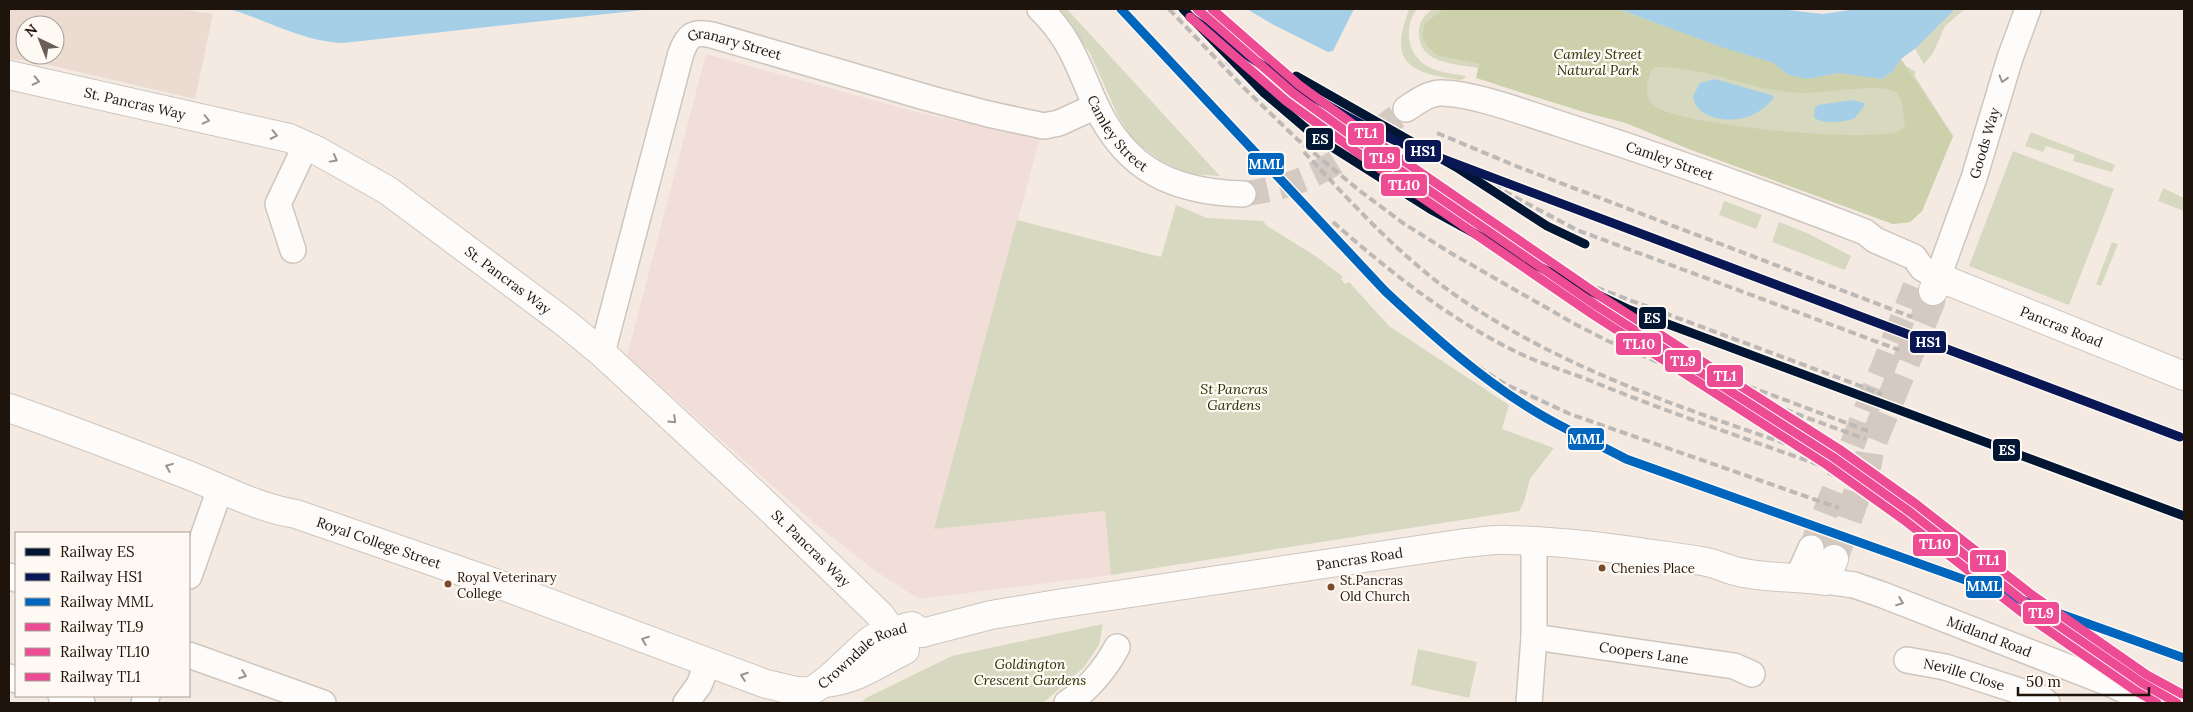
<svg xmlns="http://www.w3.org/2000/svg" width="2193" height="712" viewBox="0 0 2193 712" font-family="Lora,serif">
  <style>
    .industrial { fill: #ebdbd1; fill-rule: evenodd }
    .medical { fill: #f2ded9 }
    .green { fill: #d7d8c0 }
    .forest { fill: #ccd1ac; fill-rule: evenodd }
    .water { fill: #a5cfe6 }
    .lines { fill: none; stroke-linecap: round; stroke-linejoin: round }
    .minor-tunnel { stroke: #d4cac2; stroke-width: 25; stroke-dasharray: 25 12; stroke-linecap: butt }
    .major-tunnel { stroke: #d4cac2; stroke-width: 28; stroke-dasharray: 28 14; stroke-linecap: butt }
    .minor-casing { stroke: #cec5bd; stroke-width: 28 }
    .major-casing { stroke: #cec5bd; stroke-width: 30 }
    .minor { stroke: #fdfcfb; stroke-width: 25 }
    .major { stroke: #fdfcfb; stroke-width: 28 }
    .rail { stroke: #bcb9b7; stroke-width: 4; stroke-dasharray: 8 4; stroke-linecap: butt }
    .rail-1-casing { stroke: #fff9f4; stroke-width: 12 }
    .rail-2-casing { stroke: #fff9f4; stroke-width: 12 }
    .rail-3-casing { stroke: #fff9f4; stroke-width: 12 }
    .rail-4-casing { stroke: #fff9f4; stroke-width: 12 }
    .rail-5-casing { stroke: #fff9f4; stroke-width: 12 }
    .rail-6-casing { stroke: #fff9f4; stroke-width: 12 }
    .rail-1 { stroke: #011633; stroke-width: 9 }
    .rail-2 { stroke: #091855; stroke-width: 9 }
    .rail-3 { stroke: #0065bd; stroke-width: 9 }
    .rail-4 { stroke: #ee4b95; stroke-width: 9 }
    .rail-5 { stroke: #ee4b95; stroke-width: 9 }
    .rail-6 { stroke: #ee4b95; stroke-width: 9 }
    .oneway { stroke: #99948f }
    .bus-dot { fill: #7a4b2a; stroke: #fff9f4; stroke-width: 2 }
    .labels { text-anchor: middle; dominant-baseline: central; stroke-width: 4.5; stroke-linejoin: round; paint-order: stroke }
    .bus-label { font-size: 13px; fill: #1e140c; stroke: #fff9f4; text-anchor: start }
    .street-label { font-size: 14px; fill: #1e140c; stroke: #fff9f4 }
    .park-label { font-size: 14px; font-style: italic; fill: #252f00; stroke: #fff9f4 }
    .line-badge { stroke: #fff9f4; stroke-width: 2 }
    .badge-label { font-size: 14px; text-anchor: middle; font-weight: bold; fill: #fff }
  </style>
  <rect width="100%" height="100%" fill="#f4eae2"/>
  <path class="industrial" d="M9,9H179L213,14L195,99L32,61L9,59ZM25,25H55V55H25Z"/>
  <path class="medical" d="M706,54L924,114L1040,138L935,528L1105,511L1111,575L919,599L874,570L813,522L627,356Z"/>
  <path class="green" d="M1056,9H1067L1220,176L1189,174L1161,161L1134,141L1118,116L1090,53Z
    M1409,9H1417C1402,29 1408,58 1431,68C1442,73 1455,74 1466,76L1464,79L1459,80C1437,76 1400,73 1401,43C1401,31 1406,20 1409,9Z
    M1433,9H1473L1480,60L1478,68C1457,64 1420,64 1419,35C1418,23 1424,15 1433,9Z
    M1568,9L1904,65L1916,72L1914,75L1953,136L1922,211L1910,222L1893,224L1689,149L1626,123L1584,112L1497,85L1495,82Z
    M1955,9H1965L1945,26L1933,53L1924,64L1915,49Z
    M2031,132L2115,165L2112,172L2073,161L2075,155L2046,146L2043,152L2025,146Z
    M2013,151L2114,189L2069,305L1969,266Z
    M2163,188L2184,198V211L2158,201Z
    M1724,201L1762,215L1756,229L1719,215Z
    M1176,205L1207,218L1263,221L1267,226L1317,257L1343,277L1341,279L1345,284L1349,282L1389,326L1509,405L1502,429L1554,448L1530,479L1524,502L1519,511L1111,575L1105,511L934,529L1017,220L1161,257Z
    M1779,222L1807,233L1851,256L1845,270L1772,242Z
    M2112,242L2118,244L2101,286L2096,284Z
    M1103,624L1099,645L1084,667L1043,703H861L866,698L952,656Z
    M1418,649L1477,662L1469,698L1411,685Z"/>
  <path class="forest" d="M1444,9H1618L1721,47L1774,63L1788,75L1807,79L1839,73L1882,79L1893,71L1901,59L1953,136L1922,211L1910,222L1893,224L1689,149L1626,123L1584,112L1476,78L1479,64L1437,55L1427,46L1422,36L1425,23ZM1656,67C1705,67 1751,90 1799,93C1826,94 1877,82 1898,93L1902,104L1905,126C1905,126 1900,130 1899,131C1870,143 1680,126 1655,106C1643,97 1647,85 1650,72Z"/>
  <path class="water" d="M229,9H652L343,43C301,41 268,20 229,9Z
    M1247,9H1354L1333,51L1328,52L1272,24Z
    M1618,9H1779L1823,14L1856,9H1955L1916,48L1901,59L1893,71L1882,79L1839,73L1807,79L1788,75L1774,63L1721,47Z
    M1715,79L1771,95L1774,97L1773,99C1766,107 1757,114 1747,117C1730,123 1695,119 1693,96L1700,83Z
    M1852,100L1864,103V106L1855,118C1843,123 1825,124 1814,118L1815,108L1818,105Z"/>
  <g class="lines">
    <path class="minor-tunnel" d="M1377,132L1406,109
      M1243,194C1293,187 1320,176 1360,145
      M1811,548L1915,287"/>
    <path class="major-tunnel" d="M1834,559L1868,463L1870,449L1931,302L1933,291"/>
    <defs>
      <g id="minor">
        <path id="s1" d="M1040,9C1071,38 1079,69 1096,106C1127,171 1174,192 1243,194"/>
        <path id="s2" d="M1406,109C1417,102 1429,92 1443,93C1476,94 1528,114 1560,124C1663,157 1765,193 1865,232L1875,240L1914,257L1922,268L1938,277L1974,178L2010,58L2028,9"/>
        <path d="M1360,145L1377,132"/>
        <path d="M293,250L278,204L306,145"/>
        <path id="s3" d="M602,353L681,53C688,35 693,31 712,35L928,98L988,114L1044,126L1059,123L1096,106"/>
        <path d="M9,576L16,579"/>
        <path d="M189,576L220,489"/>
        <path d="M1798,577L1811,548"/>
        <path id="s4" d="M1825,581L1854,585L1883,595L2111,684L2151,703"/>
        <path id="s5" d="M1534,637L1734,666L1752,674"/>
        <path d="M189,655L323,703"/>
        <path id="s6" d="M1907,660L1945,667L2041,698L2047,703"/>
        <path d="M9,677L16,680"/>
        <path d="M61,696L82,703"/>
        <path d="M144,703L147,696"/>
        <path d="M686,703L699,685L708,663"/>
        <path d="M1067,703C1088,690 1106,668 1117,647"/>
        <path d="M1529,703L1534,637V541"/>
      </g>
      <g id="major">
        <path id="s7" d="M9,75L289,138L316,150L387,190L563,321L602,353L763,502L880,615C892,631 897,638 890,657"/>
        <path id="s8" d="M1933,291L1938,277L2184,376"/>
        <path id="s9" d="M9,408C69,429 129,452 188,475C223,489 258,508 296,514L498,584L766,684C779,686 795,693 808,691C823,689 856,651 871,640C883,632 898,630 912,626L922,633"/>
        <path id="s10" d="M922,633L991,615L1057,604L1465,543C1479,542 1493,539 1507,540C1573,541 1637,552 1702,561C1714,563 1724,568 1735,571C1764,579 1795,576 1825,581L1834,559"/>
        <path d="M824,683C859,679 875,665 905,650"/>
      </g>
    </defs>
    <use href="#minor" class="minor-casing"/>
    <use href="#major" class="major-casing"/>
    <use href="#minor" class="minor"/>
    <use href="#major" class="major"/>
    <path class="rail" d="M1169,9L1242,86L1297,139L1360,191L1403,223L1449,252L1573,323L1608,341L1672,368L1865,439
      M1226,61L1258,88
      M1437,133L1516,166L1912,317
      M1304,152C1352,203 1400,257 1458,297C1577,379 1720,420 1854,467
      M1430,152L1577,230L1899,350
      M1333,222C1391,273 1454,323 1525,356C1543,364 1562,370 1581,377C1670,413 1760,444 1851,476
      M1497,246L1584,283L1882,394
      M1625,340L1868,431
      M1458,354L1505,384L1570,414L1839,508"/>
    <defs>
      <path id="rail-1" d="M1183,9L1263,92L1316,137L1430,209L1514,255L1630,310L2184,516
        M1296,76L1456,167L1547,226L1585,244"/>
      <path id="rail-2" d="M1190,17C1258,63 1324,108 1398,142L2180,437"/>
      <path id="rail-3" d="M1121,9L1385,291C1433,336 1484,382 1541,415C1568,431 1598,444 1626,459L2184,658"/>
      <path id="rail-4" d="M1197,9L1293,93L1392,165L1597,306L1833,457L1910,512L2026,603L2142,683L2177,703"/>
      <path id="rail-5" d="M1190,17L1286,101L1386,173L1592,314L1827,465L1904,520L2020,611L2136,691L2157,703"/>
      <path id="rail-6" d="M1212,9L1299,85L1398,157L1603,298L1839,449L1916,504L2032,595L2147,675L2182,694"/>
    </defs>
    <use href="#rail-1" class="rail-1-casing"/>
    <use href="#rail-2" class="rail-2-casing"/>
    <use href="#rail-3" class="rail-3-casing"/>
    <use href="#rail-4" class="rail-4-casing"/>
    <use href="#rail-5" class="rail-5-casing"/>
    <use href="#rail-6" class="rail-6-casing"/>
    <use href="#rail-1" class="rail-1"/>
    <use href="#rail-2" class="rail-2"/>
    <use href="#rail-3" class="rail-3"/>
    <use href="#rail-4" class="rail-4"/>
    <use href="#rail-5" class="rail-5"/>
    <use href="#rail-6" class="rail-6"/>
  </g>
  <defs><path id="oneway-chevron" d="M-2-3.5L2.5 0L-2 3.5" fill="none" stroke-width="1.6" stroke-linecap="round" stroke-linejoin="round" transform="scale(1.25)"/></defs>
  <g class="oneway">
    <use href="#oneway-chevron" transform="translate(2003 79) rotate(107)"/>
    <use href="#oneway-chevron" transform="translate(36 81) rotate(12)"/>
    <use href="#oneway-chevron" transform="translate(206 120) rotate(13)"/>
    <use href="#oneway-chevron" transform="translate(274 135) rotate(12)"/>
    <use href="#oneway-chevron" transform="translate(334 159) rotate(29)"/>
    <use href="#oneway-chevron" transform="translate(673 420) rotate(43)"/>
    <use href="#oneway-chevron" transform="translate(169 467) rotate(-158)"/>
    <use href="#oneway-chevron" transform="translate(1900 602) rotate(21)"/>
    <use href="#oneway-chevron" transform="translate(645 640) rotate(-159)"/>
    <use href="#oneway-chevron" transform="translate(243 675) rotate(20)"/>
    <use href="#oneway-chevron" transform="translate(744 676) rotate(-160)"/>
  </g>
  <g class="bus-dot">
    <circle cx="1602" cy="568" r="4.5"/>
    <circle cx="448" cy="584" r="4.5"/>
    <circle cx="1331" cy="587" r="4.5"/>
  </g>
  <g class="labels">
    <g class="bus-label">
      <text x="1611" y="568">Chenies Place</text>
      <text x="457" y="577">Royal Veterinary<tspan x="457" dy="16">College</tspan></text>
      <text x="1340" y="580">St.Pancras<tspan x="1340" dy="16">Old Church</tspan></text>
    </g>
    <g class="street-label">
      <text stroke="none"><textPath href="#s3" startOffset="375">Granary Street</textPath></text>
      <text stroke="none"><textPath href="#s7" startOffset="129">St. Pancras Way</textPath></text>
      <text stroke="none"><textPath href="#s1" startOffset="148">Camley Street</textPath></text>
      <text stroke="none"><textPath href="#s2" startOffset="715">Goods Way</textPath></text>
      <text stroke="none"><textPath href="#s2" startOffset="278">Camley Street</textPath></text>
      <text stroke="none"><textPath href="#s7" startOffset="549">St. Pancras Way</textPath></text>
      <text stroke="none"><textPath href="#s8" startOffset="148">Pancras Road</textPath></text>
      <text stroke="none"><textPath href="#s9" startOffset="394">Royal College Street</textPath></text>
      <text stroke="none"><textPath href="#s7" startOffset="954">St. Pancras Way</textPath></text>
      <text stroke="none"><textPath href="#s10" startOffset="444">Pancras Road</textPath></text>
      <text stroke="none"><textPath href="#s4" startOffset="174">Midland Road</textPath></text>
      <text stroke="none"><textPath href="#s5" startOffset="111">Coopers Lane</textPath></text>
      <text stroke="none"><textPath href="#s9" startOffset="915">Crowndale Road</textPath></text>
      <text stroke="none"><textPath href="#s6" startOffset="59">Neville Close</textPath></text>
    </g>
    <g class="park-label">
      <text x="1598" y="54">Camley Street<tspan x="1598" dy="16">Natural Park</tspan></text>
      <text x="1234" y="389">St Pancras<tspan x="1234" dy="16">Gardens</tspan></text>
      <text x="1030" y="664">Goldington<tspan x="1030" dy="16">Crescent Gardens</tspan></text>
    </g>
  </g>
  <g class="line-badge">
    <rect x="1347" y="122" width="38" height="24" rx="5" fill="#ee4b95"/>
    <rect x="1305" y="127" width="29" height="24" rx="5" fill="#011633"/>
    <rect x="1404" y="139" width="38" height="24" rx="5" fill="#091855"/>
    <rect x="1363" y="146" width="38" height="24" rx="5" fill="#ee4b95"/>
    <rect x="1247" y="152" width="38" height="24" rx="5" fill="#0065bd"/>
    <rect x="1380" y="173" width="48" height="24" rx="5" fill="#ee4b95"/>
    <rect x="1638" y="306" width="29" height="24" rx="5" fill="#011633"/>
    <rect x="1909" y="330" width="38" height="24" rx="5" fill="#091855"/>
    <rect x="1615" y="332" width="47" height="24" rx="5" fill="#ee4b95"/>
    <rect x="1664" y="349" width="38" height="24" rx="5" fill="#ee4b95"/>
    <rect x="1706" y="364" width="38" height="24" rx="5" fill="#ee4b95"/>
    <rect x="1567" y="427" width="38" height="24" rx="5" fill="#0065bd"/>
    <rect x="1992" y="438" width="29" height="24" rx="5" fill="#011633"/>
    <rect x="1912" y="533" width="47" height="24" rx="5" fill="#ee4b95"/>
    <rect x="1969" y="549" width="38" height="24" rx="5" fill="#ee4b95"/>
    <rect x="1965" y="575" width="38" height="24" rx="5" fill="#0065bd"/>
    <rect x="2022" y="601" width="38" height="24" rx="5" fill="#ee4b95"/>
  </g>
  <g class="badge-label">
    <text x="1366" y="138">TL1</text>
    <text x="1320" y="144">ES</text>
    <text x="1423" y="156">HS1</text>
    <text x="1382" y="163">TL9</text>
    <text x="1266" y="169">MML</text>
    <text x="1404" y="190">TL10</text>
    <text x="1652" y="323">ES</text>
    <text x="1928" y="347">HS1</text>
    <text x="1639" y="349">TL10</text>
    <text x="1683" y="366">TL9</text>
    <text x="1725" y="381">TL1</text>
    <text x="1586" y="444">MML</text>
    <text x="2007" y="455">ES</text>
    <text x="1935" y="549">TL10</text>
    <text x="1988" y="565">TL1</text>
    <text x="1984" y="591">MML</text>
    <text x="2041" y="618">TL9</text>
  </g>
  <rect width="2193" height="712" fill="none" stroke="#1e140c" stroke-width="20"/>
  <rect x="15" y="532" width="175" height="165" fill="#fff9f4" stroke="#a59d97"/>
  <rect x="25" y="548" width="25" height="8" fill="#011633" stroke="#a59d97"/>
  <text x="60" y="557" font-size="15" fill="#1e140c">Railway ES</text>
  <rect x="25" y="573" width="25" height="8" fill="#091855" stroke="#a59d97"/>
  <text x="60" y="582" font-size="15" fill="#1e140c">Railway HS1</text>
  <rect x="25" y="598" width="25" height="8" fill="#0065bd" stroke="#a59d97"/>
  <text x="60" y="607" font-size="15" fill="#1e140c">Railway MML</text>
  <rect x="25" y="623" width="25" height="8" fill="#ee4b95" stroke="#a59d97"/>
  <text x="60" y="632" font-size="15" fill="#1e140c">Railway TL9</text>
  <rect x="25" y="648" width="25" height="8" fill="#ee4b95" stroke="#a59d97"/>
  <text x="60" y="657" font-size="15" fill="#1e140c">Railway TL10</text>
  <rect x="25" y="673" width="25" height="8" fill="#ee4b95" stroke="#a59d97"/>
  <text x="60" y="682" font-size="15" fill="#1e140c">Railway TL1</text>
  <g transform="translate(40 40) rotate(317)"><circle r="24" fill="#fff9f4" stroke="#a59d97"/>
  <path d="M0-4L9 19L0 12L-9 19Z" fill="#695f57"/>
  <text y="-8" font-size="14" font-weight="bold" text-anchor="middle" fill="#1e140c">N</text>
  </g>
  <path d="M2018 687v8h131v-8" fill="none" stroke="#1e140c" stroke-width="2.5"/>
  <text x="2026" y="687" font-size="15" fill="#1e140c" stroke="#fff9f4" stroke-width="4" paint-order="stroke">50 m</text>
</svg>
